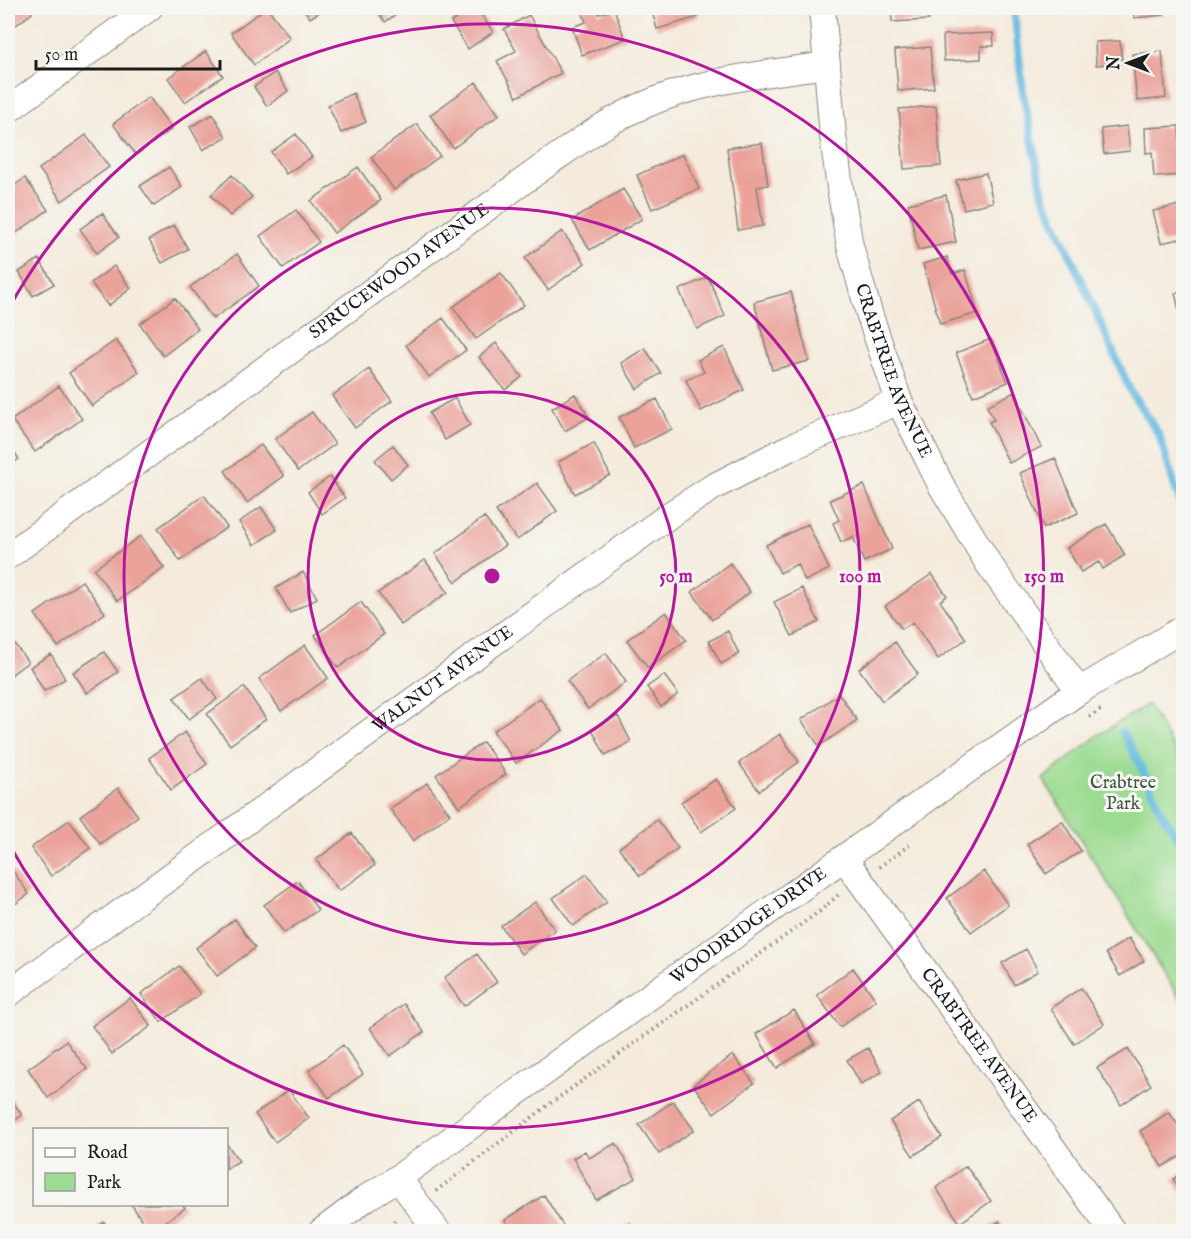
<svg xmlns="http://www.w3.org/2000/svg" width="1191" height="1239" viewBox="0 0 1191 1239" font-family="'IM FELL English',serif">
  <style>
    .green { fill: #9cdb91; stroke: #5c7c56; stroke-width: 1.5 }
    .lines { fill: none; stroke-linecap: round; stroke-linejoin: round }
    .stream { stroke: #63b8e0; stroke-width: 8 }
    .building { fill: #eaa29a }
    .minor-casing { stroke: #88847c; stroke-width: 28 }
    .path { stroke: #88847c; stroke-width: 4; stroke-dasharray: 1.5 4.5; stroke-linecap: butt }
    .minor { stroke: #fff; stroke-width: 26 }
    .ring { fill: none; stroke: #b5179e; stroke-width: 3 }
    .labels { text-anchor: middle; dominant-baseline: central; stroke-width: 6; stroke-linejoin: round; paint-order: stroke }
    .street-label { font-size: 18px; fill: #1c1c1c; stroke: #f6f6f2 }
    .park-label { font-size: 18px; fill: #42553f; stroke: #f6f6f2 }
    .centre { fill: #b5179e; stroke: #f6f6f2; stroke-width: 3 }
    .ring-label { font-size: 18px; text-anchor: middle; font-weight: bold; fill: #b5179e; stroke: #f6f6f2; stroke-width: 6; stroke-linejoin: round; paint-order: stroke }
  </style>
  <rect width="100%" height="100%" fill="#f6f6f2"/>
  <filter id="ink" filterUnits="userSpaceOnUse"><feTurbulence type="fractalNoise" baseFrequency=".0167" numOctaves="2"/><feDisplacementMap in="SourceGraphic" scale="12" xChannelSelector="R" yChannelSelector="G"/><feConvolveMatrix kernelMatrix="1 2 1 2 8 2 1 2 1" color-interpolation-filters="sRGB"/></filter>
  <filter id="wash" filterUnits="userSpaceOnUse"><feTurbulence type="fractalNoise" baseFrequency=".008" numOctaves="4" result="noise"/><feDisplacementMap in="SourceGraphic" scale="24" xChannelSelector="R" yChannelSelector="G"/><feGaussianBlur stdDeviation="1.35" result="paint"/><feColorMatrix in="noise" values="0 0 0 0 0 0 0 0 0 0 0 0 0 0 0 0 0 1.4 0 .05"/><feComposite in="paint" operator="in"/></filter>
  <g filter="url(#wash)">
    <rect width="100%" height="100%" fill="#f4ebdc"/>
    <path class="green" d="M1148,704L1183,765V1004L1043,779L1098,735Z"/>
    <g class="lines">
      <path class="stream" d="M1014,8L1023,93L1043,194L1131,392L1159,435L1184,516
        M1122,731L1147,779L1162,814L1184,845"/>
    </g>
    <g id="blocks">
      <path class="building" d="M8,8H28L32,13L8,31Z
        M266,8H268L290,38L254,65L231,33Z
        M303,8H326L310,18Z
        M375,8H406L385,22Z
        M473,8H477L493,32L468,49L451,22Z
        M581,8H597L599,14L614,9L625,39L582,55L572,27L586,22Z
        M651,8H696L698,17L657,29Z
        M711,8H735V9L712,11Z
        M891,8H928L929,20L892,22Z
        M1133,8H1163L1164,15L1134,18Z
        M529,15L561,73L517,97L497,61L516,51L504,29Z
        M993,33L994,46H981V59L944,61L943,35Z
        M1120,41L1122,63L1096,65L1095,42Z
        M930,47L934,88L898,91L895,50Z
        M206,51L223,76L185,102L168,78Z
        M1162,51L1166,98L1137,101L1132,54Z
        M275,72L288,91L267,106L254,87Z
        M476,82L499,115L453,148L430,115Z
        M353,93L366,122L341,133L328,105Z
        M149,97L172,129L136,155L113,124Z
        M936,106L941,166L904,169L899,109Z
        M213,114L226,137L203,150L190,127Z
        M417,124L440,156L394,190L371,157Z
        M1127,126L1130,151L1104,154L1101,129Z
        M1179,126L1182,175L1154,177L1152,152L1146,153L1145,128Z
        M296,134L312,157L286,174L271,152Z
        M86,135L109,167L62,201L39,169Z
        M762,143L768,185L757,187L763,226L738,230L727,148Z
        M683,154L699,189L652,209L637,175Z
        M169,167L182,187L154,206L140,186Z
        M358,167L381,200L334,233L311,201Z
        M986,173L993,202L964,209L956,180Z
        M232,175L252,197L230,216L211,195Z
        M25,178L48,210L8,239V190Z
        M623,189L642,219L590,250L572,220Z
        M946,195L956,242L918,250L908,204Z
        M1184,204V238L1161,243L1153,211Z
        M296,210L319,242L283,268L260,236Z
        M102,213L119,237L97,253L80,229Z
        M174,225L188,249L162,263L149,240Z
        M562,231L585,263L548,290L525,258Z
        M237,254L259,286L213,319L190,287Z
        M947,257L952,274L965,270L978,313L940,324L923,264Z
        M39,259L54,284L33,296L19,272Z
        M114,266L131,288L108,306L91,283Z
        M501,273L524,305L476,339L453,307Z
        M708,277L725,316L697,329L679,290Z
        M1184,291V326L1183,327L1175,293Z
        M791,292L809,361L772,370L754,302Z
        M175,298L198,329L163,356L140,324Z
        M443,318L466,350L429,377L406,345Z
        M991,339L1008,382L973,396L956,353Z
        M116,340L139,372L92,406L69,373Z
        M496,343L522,377L505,390L479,357Z
        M724,347L744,390L701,411L686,380L704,372L698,360Z
        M645,348L661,373L637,389L621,363Z
        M369,369L392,401L355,428L332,396Z
        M59,386L82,419L35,452L12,420Z
        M1014,392L1041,447L1009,463L989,422L994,420L987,406Z
        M575,394L589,417L565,431L552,408Z
        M455,398L470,425L445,440L429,413Z
        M657,399L672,429L634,448L619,417Z
        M312,412L335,444L298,471L275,439Z
        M8,443L19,459L8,467Z
        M594,443L610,475L575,494L558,462Z
        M261,445L284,476L247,503L225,471Z
        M393,445L408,465L391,479L375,460Z
        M1055,458L1078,513L1044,528L1020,473Z
        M330,477L345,498L322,514L308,492Z
        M537,483L557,511L517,540L496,511Z
        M864,485L892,549L864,562L853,537L841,542L833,523L839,520L830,500Z
        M204,495L227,527L180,561L158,528Z
        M261,507L277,530L254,545L239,522Z
        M484,517L505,545L456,582L435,554Z
        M808,524L829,569L805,581L797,564L780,573L766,545Z
        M1106,524L1125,555L1103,569L1099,562L1081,572L1067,548Z
        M141,536L164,568L117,601L94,569Z
        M425,560L448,592L401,625L378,593Z
        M730,563L750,592L712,620L692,592Z
        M303,572L317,598L290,613L276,588Z
        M932,574L947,596L940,601L966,639L938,659L913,622L902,629L885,606Z
        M82,581L105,613L58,647L35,614Z
        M802,588L819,622L792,636L774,602Z
        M361,602L384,634L338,668L315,635Z
        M666,612L686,640L648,668L627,640Z
        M728,631L739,654L721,664L709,641Z
        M8,635L28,662L8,677Z
        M895,642L918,674L882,701L859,669Z
        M305,645L328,678L281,711L259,679Z
        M104,652L118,672L87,693L73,672Z
        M606,653L626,682L588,709L567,681Z
        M51,654L65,679L44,691L30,667Z
        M664,675L678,694L661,707L647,687Z
        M202,678L217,699L189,719L174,698Z
        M244,687L266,719L230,745L207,714Z
        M839,694L857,720L819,746L801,720Z
        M540,698L563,730L516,763L493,731Z
        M618,716L631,742L605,755L592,729Z
        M185,732L207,764L171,790L149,758Z
        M780,734L799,762L759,791L739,763Z
        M483,742L506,774L459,807L436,775Z
        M716,779L736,808L701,832L681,802Z
        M427,783L450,814L413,841L390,809Z
        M118,788L138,816L100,844L80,816Z
        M69,820L90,848L51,876L31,848Z
        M657,820L678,848L640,876L619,848Z
        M1062,821L1081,851L1046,874L1027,844Z
        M352,833L375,865L339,891L316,860Z
        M8,864L29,894L8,909Z
        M984,871L1008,905L971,932L947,898Z
        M587,874L607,902L573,926L553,898Z
        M298,881L318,910L284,933L264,905Z
        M535,902L555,930L521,954L501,926Z
        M235,919L255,948L217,976L196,948Z
        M1129,938L1144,961L1120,976L1106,953Z
        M1026,949L1038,971L1014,985L1002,963Z
        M477,954L497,982L464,1006L444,978Z
        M179,966L200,994L161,1022L141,994Z
        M853,968L876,1000L840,1027L817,995Z
        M1081,988L1104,1024L1074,1044L1051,1008Z
        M130,998L151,1026L112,1054L92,1026Z
        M404,1004L424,1032L390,1056L370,1028Z
        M794,1010L815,1044L777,1068L756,1034Z
        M66,1041L87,1069L48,1098L28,1069Z
        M343,1045L363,1074L329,1098L309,1070Z
        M868,1048L882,1072L861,1084L847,1060Z
        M1128,1049L1151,1085L1121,1105L1097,1068Z
        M733,1055L754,1083L714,1113L693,1085Z
        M289,1090L309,1118L275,1142L255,1114Z
        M8,1094L22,1115L8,1126Z
        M673,1101L694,1130L659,1154L639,1125Z
        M919,1102L942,1137L913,1156L890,1121Z
        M1169,1112L1184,1134V1154L1162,1167L1140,1131Z
        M226,1143L239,1161L226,1169Z
        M616,1143L636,1178L596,1200L573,1158L585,1151L589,1158Z
        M966,1166L991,1201L960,1223L936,1188Z
        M1184,1172V1196L1173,1179Z
        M544,1195L567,1232H512L505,1220Z
        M131,1204H182L185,1208L150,1232Z
        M999,1221L1006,1232H983Z
        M104,1222L111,1232H91Z
        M630,1223L637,1232H618Z"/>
    </g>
  </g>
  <g filter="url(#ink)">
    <use href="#blocks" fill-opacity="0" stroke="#88847c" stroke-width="1.5"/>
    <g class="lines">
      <defs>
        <g id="minor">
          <path id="s1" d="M822,8L833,136L840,188L850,246L869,313L899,401L941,485L988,563L1079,691"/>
          <path d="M8,110L149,8"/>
          <path id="s2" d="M8,556L551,161C580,141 609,120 642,106C700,80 764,74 827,65"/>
          <path id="s3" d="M844,858L1113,1232"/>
          <path id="s4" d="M8,994L671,514L713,487L789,448L899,401"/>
          <path d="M398,1178L438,1232"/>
          <path id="s5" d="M321,1232L366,1198L398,1178L714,950L1079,691L1184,628"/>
        </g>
      </defs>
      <use href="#minor" class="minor-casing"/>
      <path class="path" d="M1089,717L1103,708
        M879,867L912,843
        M436,1191L551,1103L820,911L838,895
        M379,1232L398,1218"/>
      <use href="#minor" class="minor"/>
    </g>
  </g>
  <g class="ring">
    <circle cx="492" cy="576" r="184"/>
    <circle cx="492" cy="576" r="368"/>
    <path d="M9 308A552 552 0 1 1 9 844"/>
  </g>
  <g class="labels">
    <g class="street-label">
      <text stroke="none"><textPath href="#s2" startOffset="484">SPRUCEWOOD AVENUE</textPath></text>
      <text stroke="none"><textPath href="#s1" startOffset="372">CRABTREE AVENUE</textPath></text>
      <text stroke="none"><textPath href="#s4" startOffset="537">WALNUT AVENUE</textPath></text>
      <text stroke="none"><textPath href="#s5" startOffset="526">WOODRIDGE DRIVE</textPath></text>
      <text stroke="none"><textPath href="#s3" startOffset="231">CRABTREE AVENUE</textPath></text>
    </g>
    <g class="park-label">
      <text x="1123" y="783">Crabtree<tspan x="1123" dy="21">Park</tspan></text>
    </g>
  </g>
  <circle cx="492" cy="576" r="9" class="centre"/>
  <g class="ring-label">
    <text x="676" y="582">50 m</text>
    <text x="860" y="582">100 m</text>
    <text x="1044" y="582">150 m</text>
  </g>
  <rect width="1191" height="1239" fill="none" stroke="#f6f6f2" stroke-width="30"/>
  <rect x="33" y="1128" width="195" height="78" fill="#f6f6f2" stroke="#9f9f9c" stroke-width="1.5"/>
  <rect x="45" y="1148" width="30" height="9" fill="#ffffff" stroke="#9f9f9c" stroke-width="1.5"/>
  <text x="87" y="1158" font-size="18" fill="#1c1c1c">Road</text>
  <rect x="45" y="1173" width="30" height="18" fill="#9cdb91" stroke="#9f9f9c" stroke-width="1.5"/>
  <text x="87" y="1188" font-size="18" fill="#1c1c1c">Park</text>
  <g transform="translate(1128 63) rotate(270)" stroke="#f6f6f2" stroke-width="4.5" paint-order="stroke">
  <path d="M0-4.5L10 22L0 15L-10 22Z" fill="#1c1c1c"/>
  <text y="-9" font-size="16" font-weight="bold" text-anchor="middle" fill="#1c1c1c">N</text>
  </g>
  <path d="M36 60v9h184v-9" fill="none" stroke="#1c1c1c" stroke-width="3"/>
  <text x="45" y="60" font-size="18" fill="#1c1c1c" stroke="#f6f6f2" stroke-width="4.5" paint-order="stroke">50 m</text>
</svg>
